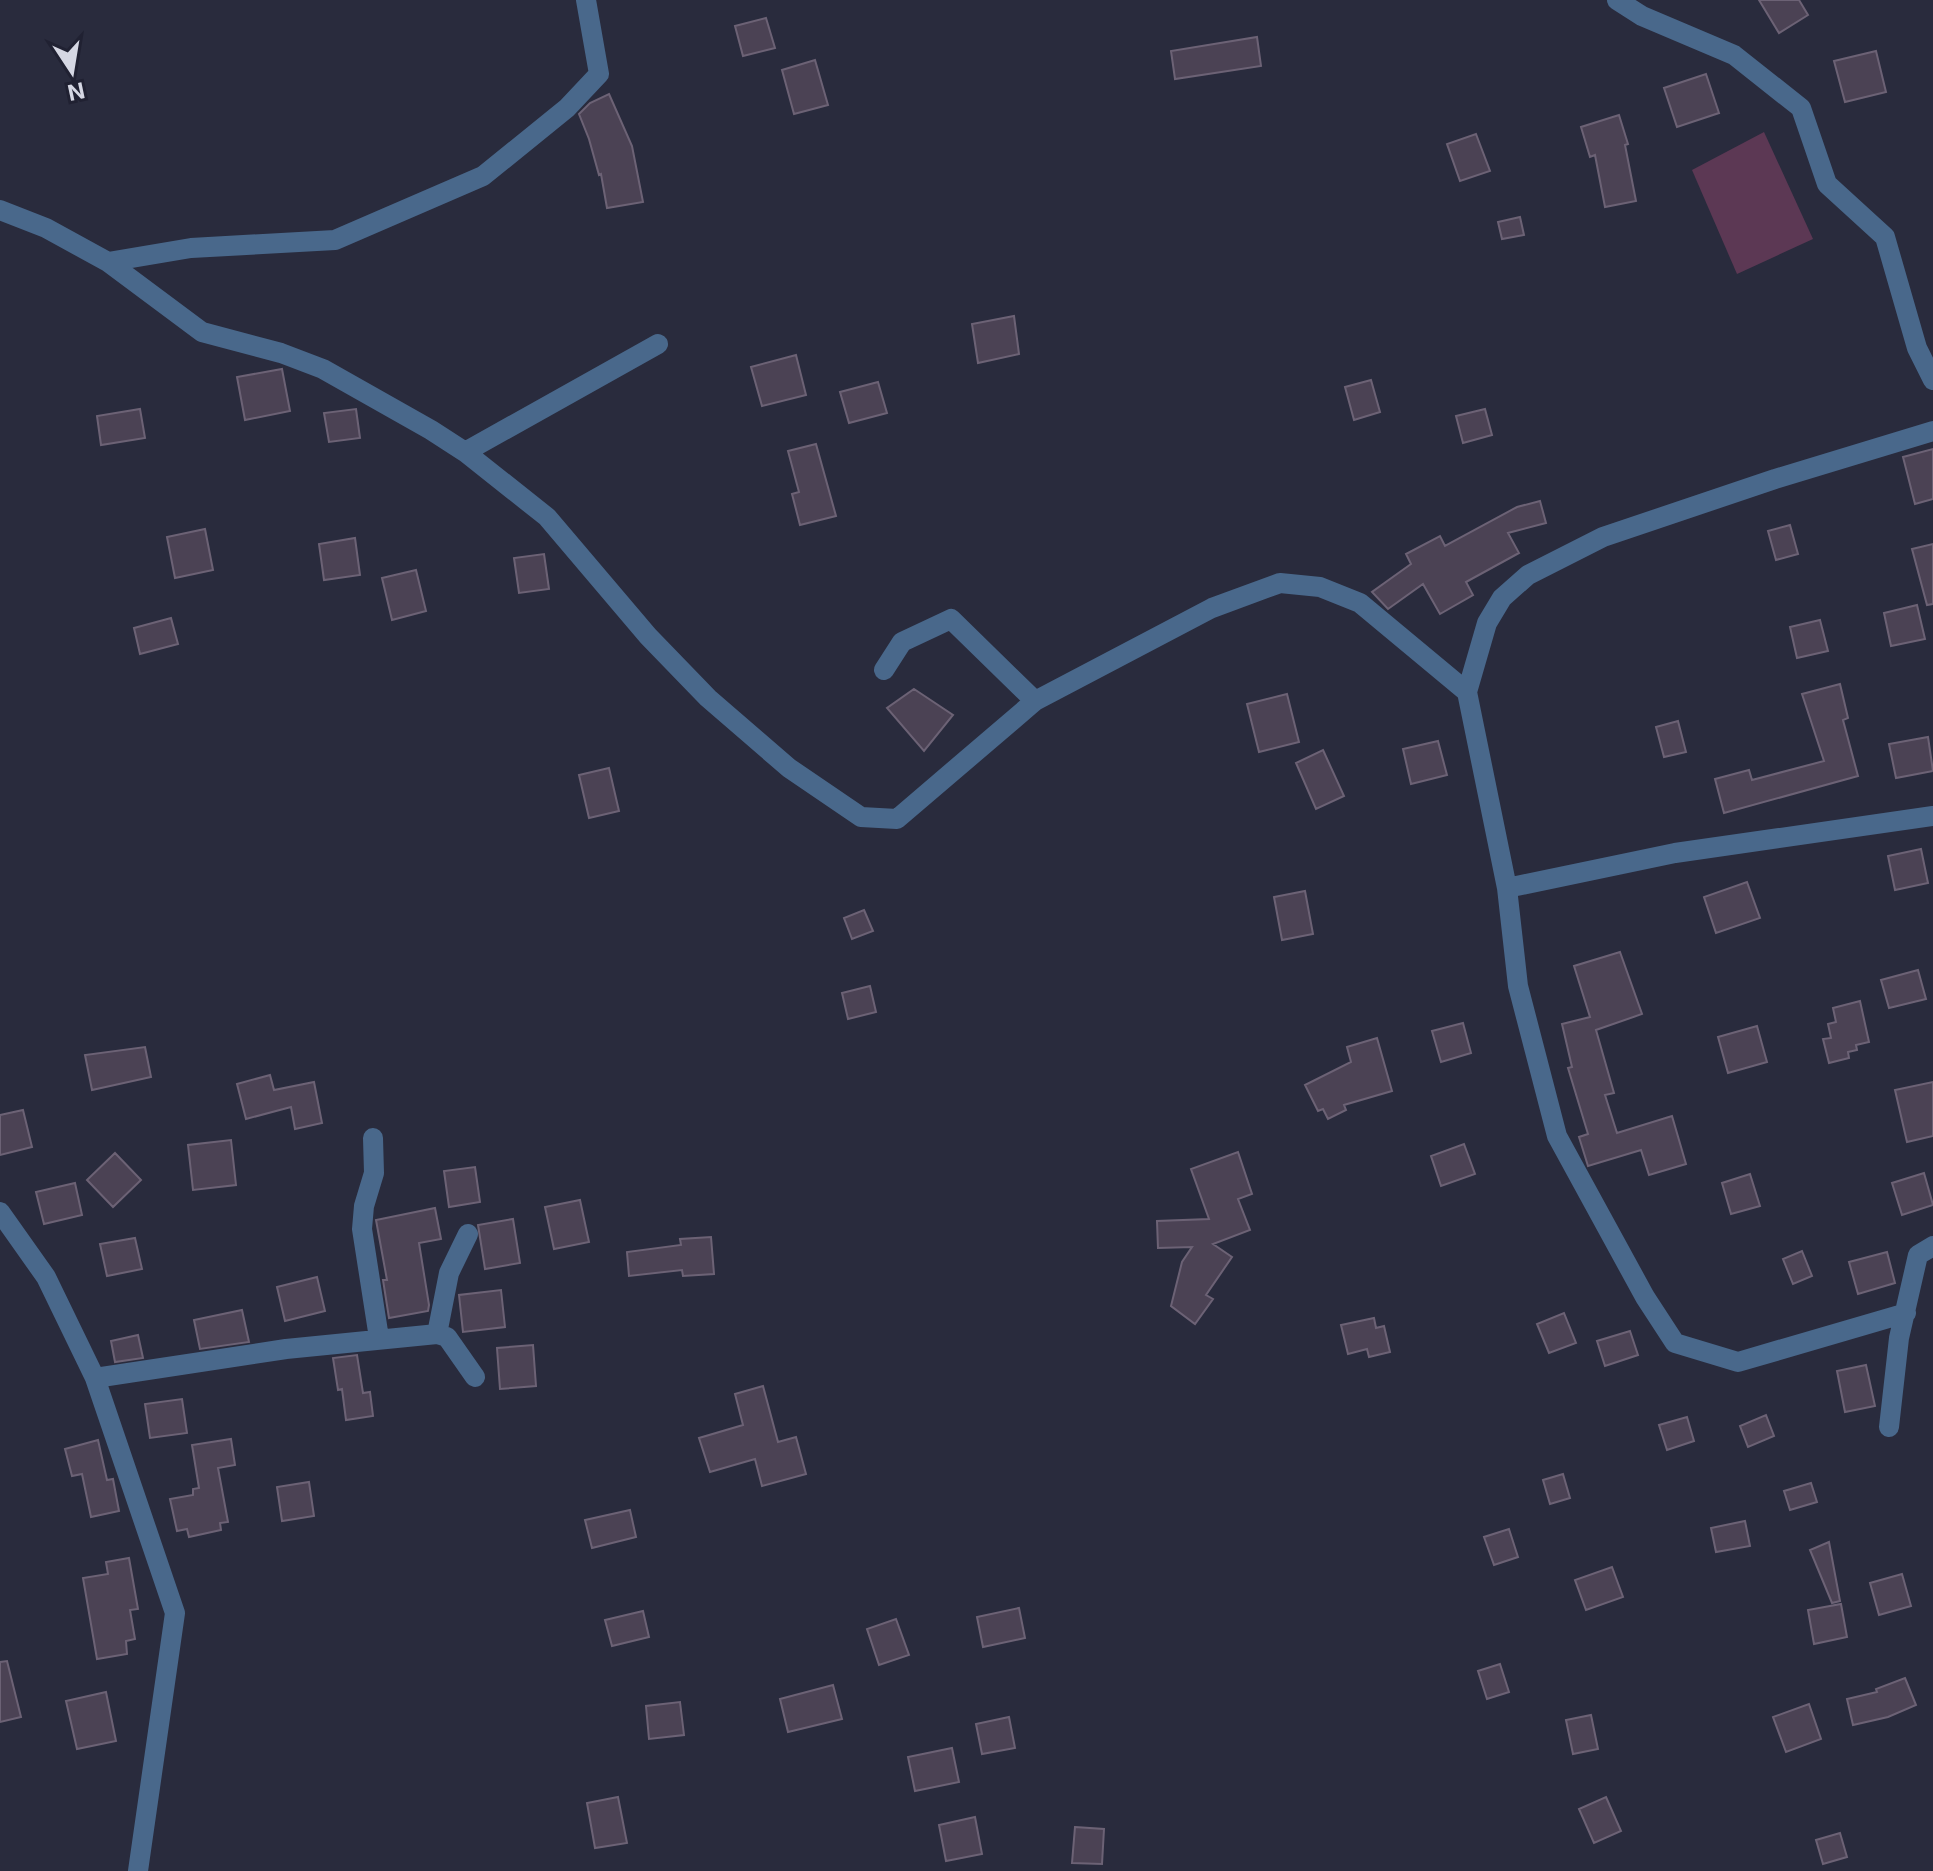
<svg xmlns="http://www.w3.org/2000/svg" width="1933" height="1871" viewBox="0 0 1933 1871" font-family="Inter,sans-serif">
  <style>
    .green { fill: #5c3854 }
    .building { fill: #4b4254; stroke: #6c6275; stroke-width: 2 }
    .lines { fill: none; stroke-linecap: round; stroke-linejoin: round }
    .street { stroke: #49688b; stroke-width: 20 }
  </style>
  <rect width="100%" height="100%" fill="#292b3d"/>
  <path class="green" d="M1764,132L1813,239L1737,274L1692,170Z"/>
  <path class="building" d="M1759,0H1799L1808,15L1779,33Z
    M766,18L775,48L743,56L735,26Z
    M1257,37L1261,66L1175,79L1171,51Z
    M1876,51L1886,92L1845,102L1834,61Z
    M815,60L828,105L794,114L782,70Z
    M1706,74L1719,113L1677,127L1664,88Z
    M609,94L632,146L643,202L607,208L601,174L599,175L589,139L579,114L590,103Z
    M1619,115L1628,144L1625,145L1636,201L1605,207L1595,155L1590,157L1581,127Z
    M1476,134L1490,171L1460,181L1447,144Z
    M1520,217L1524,235L1502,239L1498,222Z
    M1014,316L1019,354L978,363L972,324Z
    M796,355L806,395L762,406L751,367Z
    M282,369L290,411L245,420L237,377Z
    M1371,380L1380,412L1354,420L1345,387Z
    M878,382L887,413L849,423L840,392Z
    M140,409L145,438L101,445L97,416Z
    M356,409L360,438L329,442L324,413Z
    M1485,409L1492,435L1463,443L1456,416Z
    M816,444L836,516L800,525L792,494L799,492L788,451Z
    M1933,449V499L1915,504L1903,457Z
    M1540,501L1546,523L1508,533L1519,553L1466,582L1473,595L1440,614L1423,584L1388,609L1372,592L1411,564L1406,554L1440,536L1445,546L1517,507Z
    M1790,525L1798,554L1776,560L1768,531Z
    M205,529L213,570L175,578L167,537Z
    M355,538L360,575L324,580L319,544Z
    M1933,544V604L1927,605L1912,549Z
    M544,554L549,589L519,593L514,558Z
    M416,570L426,611L392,620L382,578Z
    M1917,605L1925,639L1891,646L1884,613Z
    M171,618L178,644L140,654L134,628Z
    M1820,620L1828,651L1797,658L1790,627Z
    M1840,684L1848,718L1843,720L1858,776L1724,813L1715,779L1749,770L1752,780L1824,761L1802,694Z
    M914,689L953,715L924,751L887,708Z
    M1287,694L1299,742L1259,752L1247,704Z
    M1678,721L1686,752L1664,757L1656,727Z
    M1928,737L1933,771L1896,778L1889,744Z
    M1438,741L1447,775L1411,784L1403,749Z
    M1323,750L1344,796L1316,809L1296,763Z
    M609,768L619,811L589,818L579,775Z
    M1921,849L1928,883L1895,890L1888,856Z
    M1747,882L1760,918L1716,933L1704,897Z
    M1305,891L1313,934L1282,940L1274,897Z
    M864,910L873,931L852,939L844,918Z
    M1620,952L1642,1014L1596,1030L1614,1093L1605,1095L1617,1133L1672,1116L1686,1164L1649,1175L1641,1150L1588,1166L1579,1137L1588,1134L1568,1068L1572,1067L1562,1024L1590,1017L1574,966Z
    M1918,970L1926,999L1889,1008L1881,980Z
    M870,986L876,1012L848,1019L842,993Z
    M1860,1001L1869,1042L1856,1045L1857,1050L1848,1052L1849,1058L1829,1063L1823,1039L1831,1038L1828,1024L1836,1022L1833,1008Z
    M1463,1023L1471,1053L1441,1062L1432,1031Z
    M1757,1026L1767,1062L1728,1073L1718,1037Z
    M1377,1038L1392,1091L1344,1105L1346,1110L1328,1119L1323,1109L1318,1111L1305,1085L1351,1062L1347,1047Z
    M145,1047L151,1077L92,1090L85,1055Z
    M270,1075L274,1090L314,1082L322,1123L295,1129L291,1107L246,1119L237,1084Z
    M1933,1082V1136L1907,1142L1895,1090Z
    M23,1110L32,1147L0,1155V1115Z
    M231,1140L236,1185L193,1190L188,1145Z
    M1464,1144L1475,1174L1441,1186L1431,1156Z
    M1238,1152L1252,1194L1238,1199L1250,1230L1213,1244L1232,1257L1206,1295L1213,1299L1195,1324L1171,1306L1182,1262L1192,1247L1158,1248L1157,1221L1209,1219L1191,1169Z
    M115,1153L141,1180L113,1207L87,1180Z
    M475,1167L480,1202L449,1207L444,1171Z
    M1924,1173L1933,1205L1902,1215L1892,1183Z
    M1750,1174L1760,1206L1731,1214L1722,1183Z
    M75,1183L82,1215L44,1224L36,1192Z
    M580,1200L589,1242L554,1249L545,1207Z
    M435,1208L441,1239L419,1243L429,1305L428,1311L389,1318L383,1280H387L376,1220Z
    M513,1219L520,1263L485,1269L478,1225Z
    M711,1237L714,1274L683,1276L682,1270L629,1276L627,1252L681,1245L680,1239Z
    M135,1238L142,1269L107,1276L100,1244Z
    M1802,1251L1812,1276L1793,1284L1783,1259Z
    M1887,1252L1895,1283L1858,1294L1849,1262Z
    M317,1277L325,1311L285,1321L277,1287Z
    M501,1290L505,1327L463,1332L459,1295Z
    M242,1310L249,1342L200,1349L194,1320Z
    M1564,1313L1576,1343L1549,1353L1537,1324Z
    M1374,1318L1376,1328L1384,1326L1390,1352L1369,1357L1367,1349L1348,1354L1341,1325Z
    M1630,1331L1638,1355L1605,1366L1597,1341Z
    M138,1335L143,1358L115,1362L111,1341Z
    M533,1345L536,1386L500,1389L497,1348Z
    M357,1355L363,1393L370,1392L373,1416L346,1420L342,1389L338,1390L333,1358Z
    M1866,1365L1875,1406L1845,1412L1837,1371Z
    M763,1386L778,1442L796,1437L806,1474L762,1486L755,1459L710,1472L699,1438L743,1425L735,1394Z
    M182,1399L187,1433L150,1438L145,1404Z
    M1766,1415L1774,1436L1748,1447L1740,1426Z
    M1687,1417L1694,1441L1667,1450L1659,1425Z
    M231,1439L235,1465L218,1468L228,1522L220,1523L221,1530L189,1537L187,1529L177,1531L170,1499L193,1495V1489L199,1488L192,1445Z
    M98,1440L107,1480L113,1479L119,1511L91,1517L82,1474L72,1476L65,1449Z
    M1563,1474L1570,1498L1550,1504L1543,1480Z
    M309,1482L314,1516L282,1521L277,1487Z
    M1811,1483L1817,1502L1790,1510L1784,1491Z
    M630,1510L636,1537L592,1548L585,1520Z
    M1745,1521L1750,1546L1716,1552L1711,1528Z
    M1509,1529L1518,1557L1494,1565L1484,1537Z
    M1829,1542L1840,1601L1832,1603L1810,1550Z
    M129,1558L138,1609L130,1610L135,1639L126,1641L127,1654L97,1659L83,1578L108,1574L106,1562Z
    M1612,1567L1623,1597L1586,1610L1575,1580Z
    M1902,1574L1911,1606L1879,1615L1870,1583Z
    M1841,1604L1847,1637L1814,1644L1808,1610Z
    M1019,1608L1025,1638L983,1647L977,1617Z
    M643,1611L649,1637L612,1646L605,1620Z
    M896,1619L909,1655L879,1665L867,1629Z
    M7,1661L21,1717L0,1722V1662Z
    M1500,1664L1509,1692L1487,1699L1478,1671Z
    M1905,1678L1916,1705L1888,1717L1853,1725L1847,1699L1877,1692L1876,1689Z
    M833,1685L842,1719L788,1732L780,1699Z
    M106,1692L116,1741L77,1749L66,1701Z
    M680,1702L684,1735L649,1739L646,1706Z
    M1809,1704L1821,1739L1786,1752L1773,1717Z
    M1591,1715L1598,1749L1573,1754L1566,1720Z
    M1009,1717L1015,1748L982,1754L976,1724Z
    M952,1748L959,1782L915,1791L908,1757Z
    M618,1797L627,1843L595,1848L587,1803Z
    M1606,1797L1621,1831L1594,1843L1579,1809Z
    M975,1817L982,1854L946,1861L939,1825Z
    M1075,1827L1104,1829L1102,1864L1072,1863Z
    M1840,1833L1847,1857L1823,1864L1816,1840Z"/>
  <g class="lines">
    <path class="street" d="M1617,0L1642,16L1734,55L1801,108L1827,184L1885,237L1917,348L1933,380
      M0,210L46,228L108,262L191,248L335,240L483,176L567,108L599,74L586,0
      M108,262L202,332L281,353L323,369L431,430L465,452L547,517L648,636L708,698L789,768L861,817L897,819L1035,701L951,619L902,642L884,670
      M465,452L658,344
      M1035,701L1212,608L1280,583L1320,587L1360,603L1467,692
      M1507,888L1675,853L1933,816
      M373,1138L374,1173L364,1206L362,1229L379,1338
      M0,1212L46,1277L95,1378L175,1613L138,1871
      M1906,1313L1738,1362L1675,1343L1645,1297L1557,1136L1518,986L1507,888L1467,692L1487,623L1502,598L1528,575L1603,537L1775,479L1933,431
      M437,1334L449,1273L468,1234
      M95,1378L286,1349L437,1334L447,1337L475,1377
      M1889,1427L1899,1338L1918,1255L1933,1246"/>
  </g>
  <g transform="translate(72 72) rotate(168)" stroke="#202132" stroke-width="6" paint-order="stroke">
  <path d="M0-6L14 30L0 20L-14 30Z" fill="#d5d7e3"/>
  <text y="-12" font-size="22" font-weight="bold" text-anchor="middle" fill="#d5d7e3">N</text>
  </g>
</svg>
